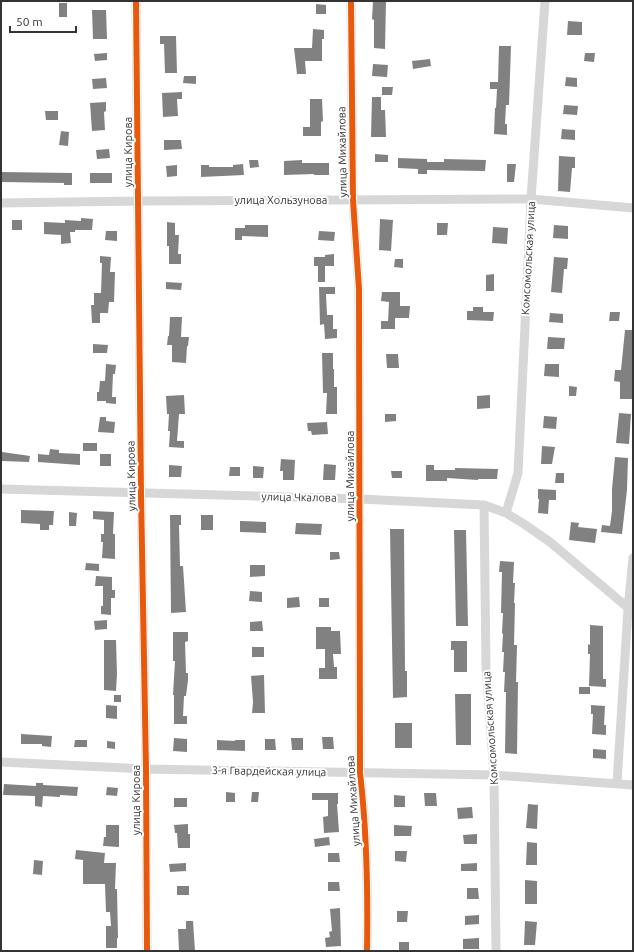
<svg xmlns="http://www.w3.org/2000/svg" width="634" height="952" viewBox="0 0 634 952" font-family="Ubuntu,sans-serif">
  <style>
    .building { fill: #818181 }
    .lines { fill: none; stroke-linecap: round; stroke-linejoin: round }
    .minor { stroke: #d7d7d7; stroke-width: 9 }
    .cycleway-casing { stroke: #fff; stroke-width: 8 }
    .cycleway { stroke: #e8590c; stroke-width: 6 }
    .labels { text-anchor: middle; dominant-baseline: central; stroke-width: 4; stroke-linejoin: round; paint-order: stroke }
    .street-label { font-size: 11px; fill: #333; stroke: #fff }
  </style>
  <rect width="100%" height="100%" fill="#fff"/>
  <path class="building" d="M373,1H386L385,49L374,48V20L372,19Z
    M59,3H67V17H59Z
    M316,4L326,5V14H316Z
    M92,10H106L107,39H93Z
    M568,21L582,22V35H567Z
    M313,29L324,30V39H322V61H305L306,74H297L294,48H312Z
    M160,36H176L177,73H165L164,44H160Z
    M499,46H511L509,105H506L505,124H507V135L494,134L495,108H496L497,89H490V82H498Z
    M107,53V60L95,61L94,54Z
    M585,53H595L594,62L584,61Z
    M430,59L431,66L413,69L412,61Z
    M373,64L388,65L387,77L372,76Z
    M184,76H196V84L183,83Z
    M566,77L577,78V87L565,86Z
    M106,78L107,88L93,89L92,79Z
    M382,87H393L392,95H382Z
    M182,92V99H177L178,116L163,117L162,93Z
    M372,97H381V110H385L386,137H371Z
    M310,99H322L323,121L321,122V136H303V127H310Z
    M106,102V111L104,112L105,130L92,131L90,103Z
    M564,105L578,106L577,115L563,114Z
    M45,111H58V120H46Z
    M562,129L575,130V140L561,139Z
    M61,131L69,132L68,146L59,145Z
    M164,140H181L182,149L164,150Z
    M109,149L110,158L97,159L96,150Z
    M375,154L388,155V162H375Z
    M559,156L575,157V168H572L570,192L558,191Z
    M398,158L427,159V162H444V159L486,160L485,171L427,170V174H418V169L398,168Z
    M249,160H258L259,167L250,168Z
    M302,160V163H329V175H314V174L284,175V161Z
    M243,164L244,175L201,177V165H209V167H233V165Z
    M507,164H516L514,182H507Z
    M177,165V176L167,177L166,166Z
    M1,172L72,173V185H64V183L1,182Z
    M90,173H112V183H90Z
    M81,218L93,219L92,230H75V232H70L71,243L61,244V235L44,234V222L65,223V220L81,221Z
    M380,219L393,220L391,251L379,250Z
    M12,220H22V230H12Z
    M167,222L175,223V235H179L178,254H181V264H169V246H167Z
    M437,223H448L447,235H437Z
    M245,225H268V237L242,236V240H235V228H245Z
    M554,225L568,226V239L553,238Z
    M493,227L508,228L507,244L492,243Z
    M106,231H117V241L105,240Z
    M319,231L335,232L334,241L318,240Z
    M334,254V266H325V282H318V266H314V257H325V255Z
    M100,256L111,257L110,272H115L114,302H109L108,313H100V323H92L91,305H94V293H101L102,263H100Z
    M554,257L568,258L567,269H564L562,293L551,292Z
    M395,259H403V268L394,267Z
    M494,274V291H486V275Z
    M166,282L182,283L181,290L166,289Z
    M319,287H335V294H326L327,315H333V329H337V338L325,339L324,324L320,325Z
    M382,292H400V306H410L409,318H395V329H381V321H388L389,302L381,301Z
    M473,307H483V312H494L493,321L467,320V311H473Z
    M610,312H620L619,321H609Z
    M550,313L563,314V323L549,322Z
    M170,317H182L181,337H189L188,346H187L186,363L172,362V345H167L168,336H169Z
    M625,330H633V399H620V382L614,381L615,370H621Z
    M548,337L565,338L564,349H547Z
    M93,344L108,345L107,353H93Z
    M322,353H333V369H334V387H337V414H326L327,393H323Z
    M386,354H398L399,368H387Z
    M106,364L116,365L115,374H113L112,397H116V404L106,403V401H97V392H99L100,381H105Z
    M545,364H559V377L544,376Z
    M569,386L577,387L576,396H569Z
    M184,395L185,414H179L177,441H184V448L169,447L170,431H168L169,414H167L166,396Z
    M490,395V408L477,409V396Z
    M619,413L631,414L629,444L616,443Z
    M385,414H396V421L385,422Z
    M544,416L557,417L556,429L543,428Z
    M100,417H106V421L115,422L114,433L98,432Z
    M327,422L328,434L312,435L311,431H308L307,423Z
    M83,443H97V451H83Z
    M542,446L555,447L552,464H541Z
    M50,449L59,450V453L80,454V465L38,462V454L49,455Z
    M2,452L30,456L29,462L2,461Z
    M100,454H111V466H100Z
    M615,457L628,458L627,490L622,534L601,532L602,525L610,526L612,511V489Z
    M281,459L295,460L294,480H283V471H280Z
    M324,464L336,465L335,480H323Z
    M169,465L182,466L181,477H169Z
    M426,465H434V470H455V468L498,469L497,479H478V480L447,478V481H426Z
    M253,466L264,467L263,478H253Z
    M230,467H240V476H229Z
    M391,471H402V478H392Z
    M556,473H564V483H555Z
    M538,489L556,490V500H549L548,514L538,513L539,499H538Z
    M21,510L54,511L53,525H49V530H40V524L21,523Z
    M93,511L114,512L113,534H115V559L102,558L103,542H101V534H104V520L93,519Z
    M69,512L77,513L76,526H69Z
    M170,515H181V525H179L180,566H183L186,612L171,613Z
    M201,515H213V530H201Z
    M240,521L266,522V533L240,532Z
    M571,522L579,523L578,527L597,529L595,543L569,540Z
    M296,523L322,524L321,535L295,534Z
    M390,529H404L405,671H407V697L393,698Z
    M454,530H466L468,626H456Z
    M330,552H339L340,559L330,560Z
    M500,561L514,562L513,583H515L514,603H515L514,645H517L516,682H518L517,754L505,753L506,692H504L505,672H503L504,652H502L503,634L502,633L503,613H501L502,572H499Z
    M86,563L99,564V571L85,570Z
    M250,565H265V576L250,577Z
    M96,576L112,577V590H115V598H111V615L101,614V606H103V586H95Z
    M250,591L262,592V602L249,601Z
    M299,597L300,607L287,608V598Z
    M319,598H329V607H319Z
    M107,620V629L95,630L94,621Z
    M262,621L263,631H250V622Z
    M590,625L603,626V679H606V687L589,686L590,654H588V644L590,645Z
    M316,627H331V631H340L341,654H333L334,667H337V679H319V668H325V649H316Z
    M173,632H188V641L185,642L186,673H188V680L186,696H184L183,716H187V724H174V695H173L175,661H173Z
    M104,640H116L117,674L116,691L104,690Z
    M451,641H467V672H454V650H451Z
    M252,647H264V657H252Z
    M264,675L265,713H252L253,702L251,676Z
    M579,687H590V694H579Z
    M455,694H471V745H456Z
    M114,695H121V702H114Z
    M106,705L117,706V719L106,718Z
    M591,705L605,706L604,725H606V735L592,734L593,714H591Z
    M395,723H412V748H395Z
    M21,734L52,736L51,747L42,746V744H21Z
    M322,737H333L334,749H323Z
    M174,738L187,739V752L173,751Z
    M291,738H303V750H292Z
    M265,739H275L276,750H265Z
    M75,740H87V747H74Z
    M217,740L235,741V740H245V751L217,750Z
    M107,741L115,742V749L107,748Z
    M593,749L606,750V759L593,758Z
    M36,783H43V785L78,787L77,796L60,795V797L43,796L42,807L35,806V796L3,795L4,784L36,786Z
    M107,787L118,788L117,796L106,795Z
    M226,792L235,793V802H226Z
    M252,792H259L258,802H251Z
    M312,793H338V804H337L339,832L324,833L323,817L328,816V800H312Z
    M424,793H436L437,806H425Z
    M394,795L405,796V807H394Z
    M174,798H187V807H174Z
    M528,804L538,805L537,829L526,828Z
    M472,807L473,818L458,819L457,808Z
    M188,824V834H190V848H178L177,833H175L174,825Z
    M106,825H119V847L103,846L104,837H106Z
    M394,825L412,826L411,836H394Z
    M477,834V844H464L463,835Z
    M329,837L330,845L315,847L314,839Z
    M527,842L537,843V865H526Z
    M76,850L105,853L104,863H116L115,889H117L118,938H117V948H106V926H111L110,912H106L105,884H83V860L75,859Z
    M395,851H407L406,862L395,861Z
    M328,853H339L340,862H328Z
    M34,860L43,861L42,875L33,874Z
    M186,863V871L170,872L169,864Z
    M477,863V871H461V864Z
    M525,880L537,881V904H525Z
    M328,882H339L340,891H328Z
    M177,886H189V895H177Z
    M467,888H478L479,899H467Z
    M340,908L341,946L326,947L325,938L330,937L329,932L332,931L330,909Z
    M397,911H408L407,922H397Z
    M479,915V924L465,925V916Z
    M186,921H193L195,951H179L178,929H186Z
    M525,921L537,922L535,945H524Z
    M479,938V949H463V939Z
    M399,942H409V951H399Z"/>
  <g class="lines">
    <path class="minor" d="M136,1L141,494L146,769L147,951
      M351,1L353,200L359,289L360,773C367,832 368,892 367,951
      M1,203L138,201L531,199L633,208
      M1,489L360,499L484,505L506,513L524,524L550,542L633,612
      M484,505L486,667L494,775L496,951
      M506,513L518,473L531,199L545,1
      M1,762L146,769L494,775L633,785
      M617,783L628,609L633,558"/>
    <defs>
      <path id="cycleway" d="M136,1L141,494L146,769L147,951
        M351,1L353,200L359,289L360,773C367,832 368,892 367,951"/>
    </defs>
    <use href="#cycleway" class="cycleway-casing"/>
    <use href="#cycleway" class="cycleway"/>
  </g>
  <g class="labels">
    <g class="street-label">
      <text transform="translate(128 152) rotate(-90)">улица Кирова</text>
      <text transform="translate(342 152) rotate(-91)">улица Михайлова</text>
      <text x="281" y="200">улица Хользунова</text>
      <text transform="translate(528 258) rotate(-87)">Комсомольская улица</text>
      <text transform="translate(131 476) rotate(-91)">улица Кирова</text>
      <text transform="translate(350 476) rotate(-90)">улица Михайлова</text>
      <text transform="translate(299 497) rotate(1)">улица Чкалова</text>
      <text transform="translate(490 728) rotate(-94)">Комсомольская улица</text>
      <text transform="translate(269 771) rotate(1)">3-я Гвардейская улица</text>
      <text transform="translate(136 800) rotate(-90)">улица Кирова</text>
      <text transform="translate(353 801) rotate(-94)">улица Михайлова</text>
    </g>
  </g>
  <rect width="634" height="952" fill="none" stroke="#333333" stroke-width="4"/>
  <path d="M10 26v6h66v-6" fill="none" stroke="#333333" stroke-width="2"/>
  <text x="16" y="26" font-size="12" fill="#333333" stroke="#ffffff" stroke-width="3" paint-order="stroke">50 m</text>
</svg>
